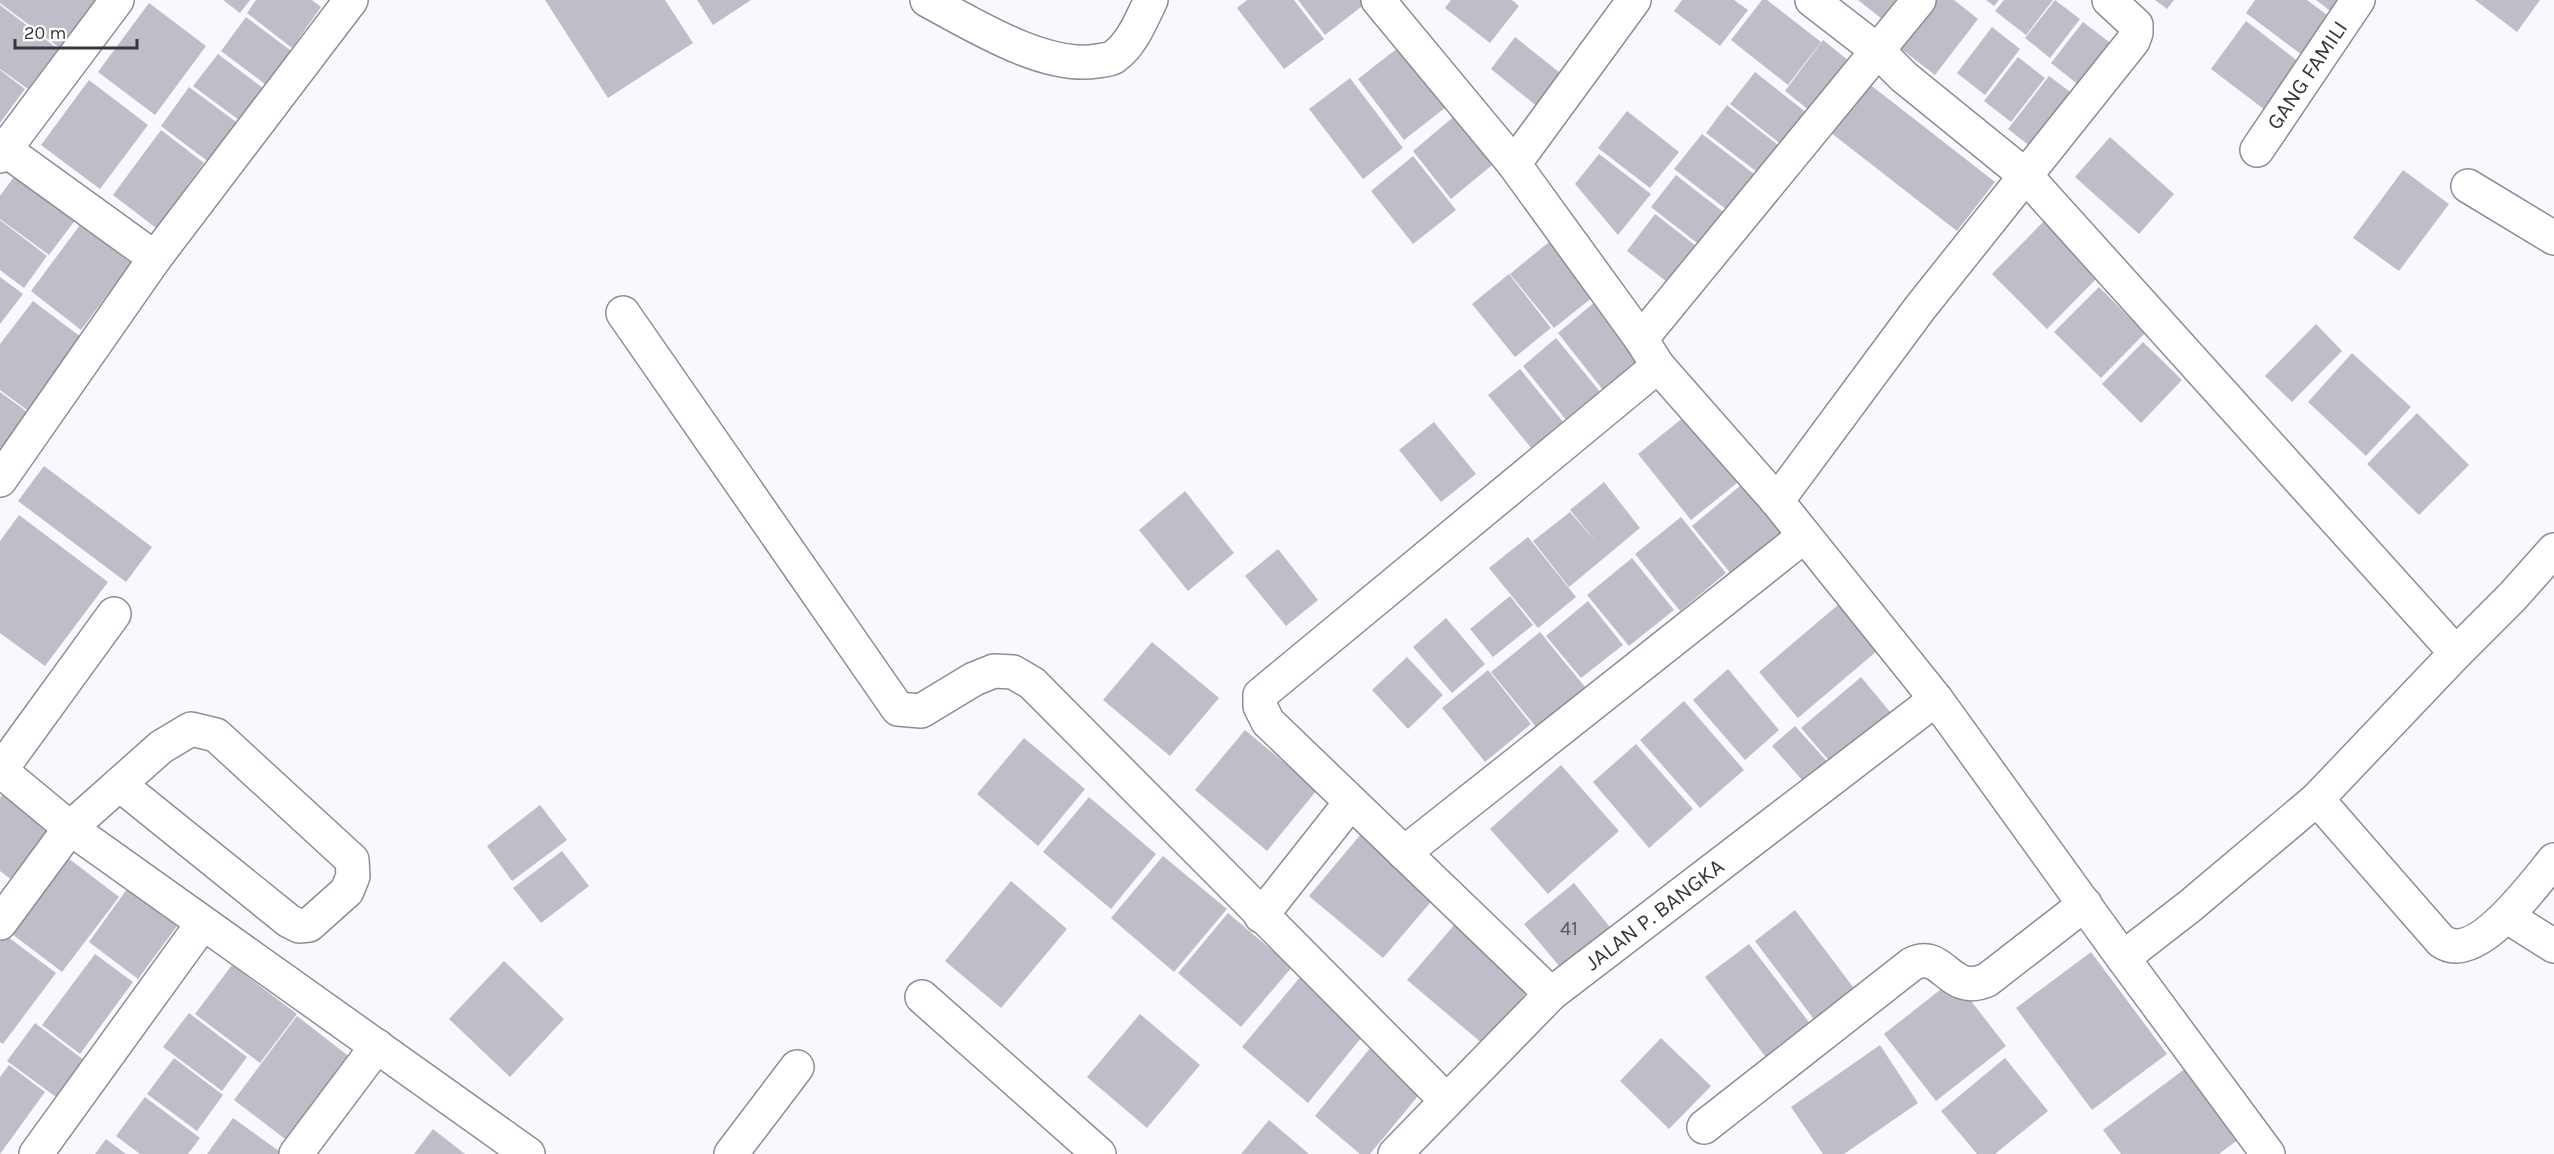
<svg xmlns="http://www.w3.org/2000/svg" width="2554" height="1154" viewBox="0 0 2554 1154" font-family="Karla,sans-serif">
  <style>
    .building { fill: #bfbdc8 }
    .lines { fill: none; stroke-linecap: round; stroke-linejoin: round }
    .minor-casing { stroke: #8e8c97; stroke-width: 36 }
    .minor { stroke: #fff; stroke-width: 33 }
    .labels { text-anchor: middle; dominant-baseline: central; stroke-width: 6; stroke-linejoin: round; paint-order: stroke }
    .number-label { font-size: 20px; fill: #59585e }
    .street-label { font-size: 22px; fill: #37373b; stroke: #fff }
  </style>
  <rect width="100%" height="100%" fill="#f9f8ff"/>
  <path class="building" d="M0,0H98L61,49L0,3Z
    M223,0H250L240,13Z
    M256,0H312L321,7L292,48L247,13Z
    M545,0H665L693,43L608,98Z
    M697,0H751L713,25Z
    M1247,0H1294L1324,39L1284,69L1237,8Z
    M1298,0H1370L1325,35Z
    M1451,0H1512L1519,6L1490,43L1445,8Z
    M1682,0H1734L1748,10L1720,46L1674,11Z
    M1762,0H1767L1821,42L1788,85L1731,40Z
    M1858,0H1905L1887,23Z
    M1923,0H1954L1978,19L1935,75L1891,41Z
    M1986,0H1999L1994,6Z
    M2004,0H2053L2026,35L1995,11Z
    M2055,0L2080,19L2050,58L2025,38Z
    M2155,0H2174L2167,9Z
    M2255,0H2307L2338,23L2310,61L2246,13Z
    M2316,0H2356L2341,19Z
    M2475,0H2540L2517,32Z
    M149,3L206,46L155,115L98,72Z
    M0,5L58,49L28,89L0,69Z
    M246,17L294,53L269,87L221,51Z
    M2246,21L2304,66L2269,113L2211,69Z
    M2083,22L2117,48L2085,90L2051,63Z
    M1992,27L2020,49L1985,95L1957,73Z
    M1515,37L1564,76L1539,108L1491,69Z
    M1823,40L1859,69L1820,119L1785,91Z
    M1404,43L1450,104L1404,140L1358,79Z
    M218,54L267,91L243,123L193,86Z
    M2018,57L2045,78L2011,122L1984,101Z
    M0,70L25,89L0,123Z
    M1755,72L1812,117L1787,149L1730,104Z
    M2049,76L2081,100L2040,154L2008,129Z
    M1350,78L1403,148L1363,179L1309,109Z
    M89,80L148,125L100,189L41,145Z
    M1868,83L1995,182L1957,231L1830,132Z
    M189,87L243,127L214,166L161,126Z
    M1727,105L1782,148L1761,175L1706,133Z
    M1464,108L1503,156L1451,199L1413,151Z
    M1627,111L1679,152L1650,188L1598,148Z
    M161,130L204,163L156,228L113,195Z
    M1702,134L1758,177L1731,213L1674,169Z
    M2110,137L2174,194L2139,234L2075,177Z
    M1599,154L1651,194L1618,235L1575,184Z
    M1413,156L1456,210L1413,244L1371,191Z
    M2403,170L2449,204L2399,271L2353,238Z
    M16,174L76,219L49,255L0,219V196Z
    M1676,175L1731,218L1706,250L1651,207Z
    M1655,214L1700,249L1671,285L1627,251Z
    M0,220L47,256L24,288L0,270Z
    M2044,221L2099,276L2047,329L1992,274Z
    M80,225L131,263L81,330L31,291Z
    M1549,242L1593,297L1554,328L1510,274Z
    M1509,274L1551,328L1515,357L1472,304Z
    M0,277L23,294L0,324Z
    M2099,287L2145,333L2101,378L2054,332Z
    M33,301L81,337L27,410L0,390V344Z
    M1596,301L1642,358L1603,390L1558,333Z
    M2316,324L2342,351L2292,402L2265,376Z
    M1556,338L1601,393L1567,421L1523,366Z
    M2143,342L2182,380L2141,423L2102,384Z
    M2352,353L2411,407L2366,456L2308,402Z
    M1520,369L1564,423L1532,449L1488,395Z
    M0,392L30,414L3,449L0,447Z
    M1689,413L1742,479L1691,520L1638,454Z
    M2417,413L2469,465L2419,515L2367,464Z
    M1434,422L1476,474L1441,502L1399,450Z
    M44,466L152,547L126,582L18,501Z
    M1747,480L1787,530L1732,575L1692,526Z
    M1604,482L1640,528L1569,587L1533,541L1570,512L1598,544L1570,510Z
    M1185,491L1234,553L1188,591L1139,530Z
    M19,515L108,582L45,666L0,633V541Z
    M1681,517L1726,573L1680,611L1635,554Z
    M1528,537L1576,597L1538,628L1489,568Z
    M1278,549L1318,600L1286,626L1245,576Z
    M1632,558L1674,610L1629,646L1587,595Z
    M1510,596L1533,625L1493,657L1470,629Z
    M1845,599L1884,645L1798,718L1759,672Z
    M1588,601L1623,645L1581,678L1546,636Z
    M1446,618L1485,664L1452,693L1413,647Z
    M1540,632L1585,687L1536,727L1491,672Z
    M1152,642L1219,698L1170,756L1103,700Z
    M1407,657L1443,695L1408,729L1372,690Z
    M1728,669L1779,730L1745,760L1693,700Z
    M1488,670L1531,724L1485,762L1442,708Z
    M1861,677L1891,713L1831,763L1801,728Z
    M1684,701L1744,770L1700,808L1640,740Z
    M1795,726L1833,768L1810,789L1772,746Z
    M1245,730L1317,790L1267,851L1195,790Z
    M1024,738L1085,789L1038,846L977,794Z
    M1636,744L1693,809L1649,848L1593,782Z
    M1561,765L1619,831L1548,894L1490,829Z
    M4,793L51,827L12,880L0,871V798Z
    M1089,797L1156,854L1111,909L1043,852Z
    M540,805L567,840L512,881L487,846Z
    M1361,834L1435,897L1383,958L1309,896Z
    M562,851L589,886L541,923L513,888Z
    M1163,856L1227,909L1174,972L1111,918Z
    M68,858L119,897L62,972L12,934Z
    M1011,881L1067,929L1001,1008L945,961Z
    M1574,883L1614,932L1565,973L1524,924Z
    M127,889L177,926L138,979L89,942Z
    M1795,910L1862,999L1822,1030L1755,941Z
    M1228,913L1292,967L1241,1027L1178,973Z
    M1455,924L1530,988L1483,1044L1407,980Z
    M0,931L56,973L3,1044L0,1042Z
    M1749,944L1815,1030L1771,1064L1705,977Z
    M2091,952L2167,1054L2092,1110L2016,1008Z
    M95,954L133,982L80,1054L42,1025Z
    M504,961L564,1019L510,1077L449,1019Z
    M232,965L297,1014L260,1063L195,1014Z
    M1301,976L1366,1032L1308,1103L1242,1047Z
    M1954,979L2006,1046L1936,1101L1884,1034Z
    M189,1013L247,1057L222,1091L163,1047Z
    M1140,1014L1200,1065L1147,1128L1087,1077Z
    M297,1016L351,1058L289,1142L234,1100Z
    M35,1023L84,1060L56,1097L7,1061Z
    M1661,1038L1711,1086L1669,1129L1620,1081Z
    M1880,1045L1918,1103L1844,1154H1823L1791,1107Z
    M1371,1047L1423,1090L1370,1154H1360L1315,1116Z
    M174,1058L223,1095L197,1131L147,1094Z
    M2005,1058L2048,1111L1995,1154H1977L1941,1111Z
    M9,1065L45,1092L0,1154V1077Z
    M2190,1065L2243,1136L2219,1154H2121L2103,1130Z
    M145,1097L200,1138L188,1154H140L116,1136Z
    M233,1118L283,1154H207Z
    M1269,1120L1309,1154H1241Z
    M433,1129L465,1154H414Z
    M106,1139L126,1154H95Z"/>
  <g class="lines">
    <defs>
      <g id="minor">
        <path d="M927,0C972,24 1045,70 1097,61C1103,60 1109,60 1114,57C1133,43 1141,20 1151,0"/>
        <path d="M1378,0L1514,164L1641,339L1658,366L1777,501L1936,699L2123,958L2268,1154"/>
        <path d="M1812,0L1878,51L1904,77L2026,176L2456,653"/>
        <path d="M0,146L155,258"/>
        <path id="s1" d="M2257,150L2358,0"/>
        <path d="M0,156L117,0"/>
        <path d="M1514,164L1634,0"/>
        <path d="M2468,186L2554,238"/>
        <path d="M623,313L898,709L921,711L974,679L994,671L1013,672L1032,683L1446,1100"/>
        <path d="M1641,339L1919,0"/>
        <path d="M0,480L155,258L351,0"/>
        <path d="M1777,501L1920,308L2133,41L2136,33V25L2109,0"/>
        <path d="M0,770L70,828L528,1154"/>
        <path d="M0,771L114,614"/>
        <path d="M2317,799L2441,941C2476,966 2534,884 2554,860"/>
        <path d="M1404,853L1803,537"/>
        <path d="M1261,916L1351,802"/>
        <path d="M2508,917L2554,946"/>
        <path d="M0,923L70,828L161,747L191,729L216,735L352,860L353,876L347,891L309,925L299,926L289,921L119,784"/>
        <path d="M2123,958L2190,906L2317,799L2456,653L2513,596L2554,550"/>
        <path d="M1551,994L1268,722L1260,706V695L1658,366"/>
        <path d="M922,997L1099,1154"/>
        <path d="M1704,1127L1912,964C1944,948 1948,997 1987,980L2085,904"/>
        <path d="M36,1154L203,923"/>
        <path d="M296,1154L377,1046"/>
        <path d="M731,1154L797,1067"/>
        <path id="s2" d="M1395,1154L1551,994L1936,699"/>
      </g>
    </defs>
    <use href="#minor" class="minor-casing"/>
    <use href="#minor" class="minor"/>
  </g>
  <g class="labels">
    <g class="number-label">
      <text x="1569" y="928">41</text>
    </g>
    <g class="street-label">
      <text stroke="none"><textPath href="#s1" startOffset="90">GANG FAMILI</textPath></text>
      <text stroke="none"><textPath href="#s2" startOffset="354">JALAN P. BANGKA</textPath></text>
    </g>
  </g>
  <path d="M15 39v9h122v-9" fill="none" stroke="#37373b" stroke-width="3"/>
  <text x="24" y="39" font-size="18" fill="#37373b" stroke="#ffffff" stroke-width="4.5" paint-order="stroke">20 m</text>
</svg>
